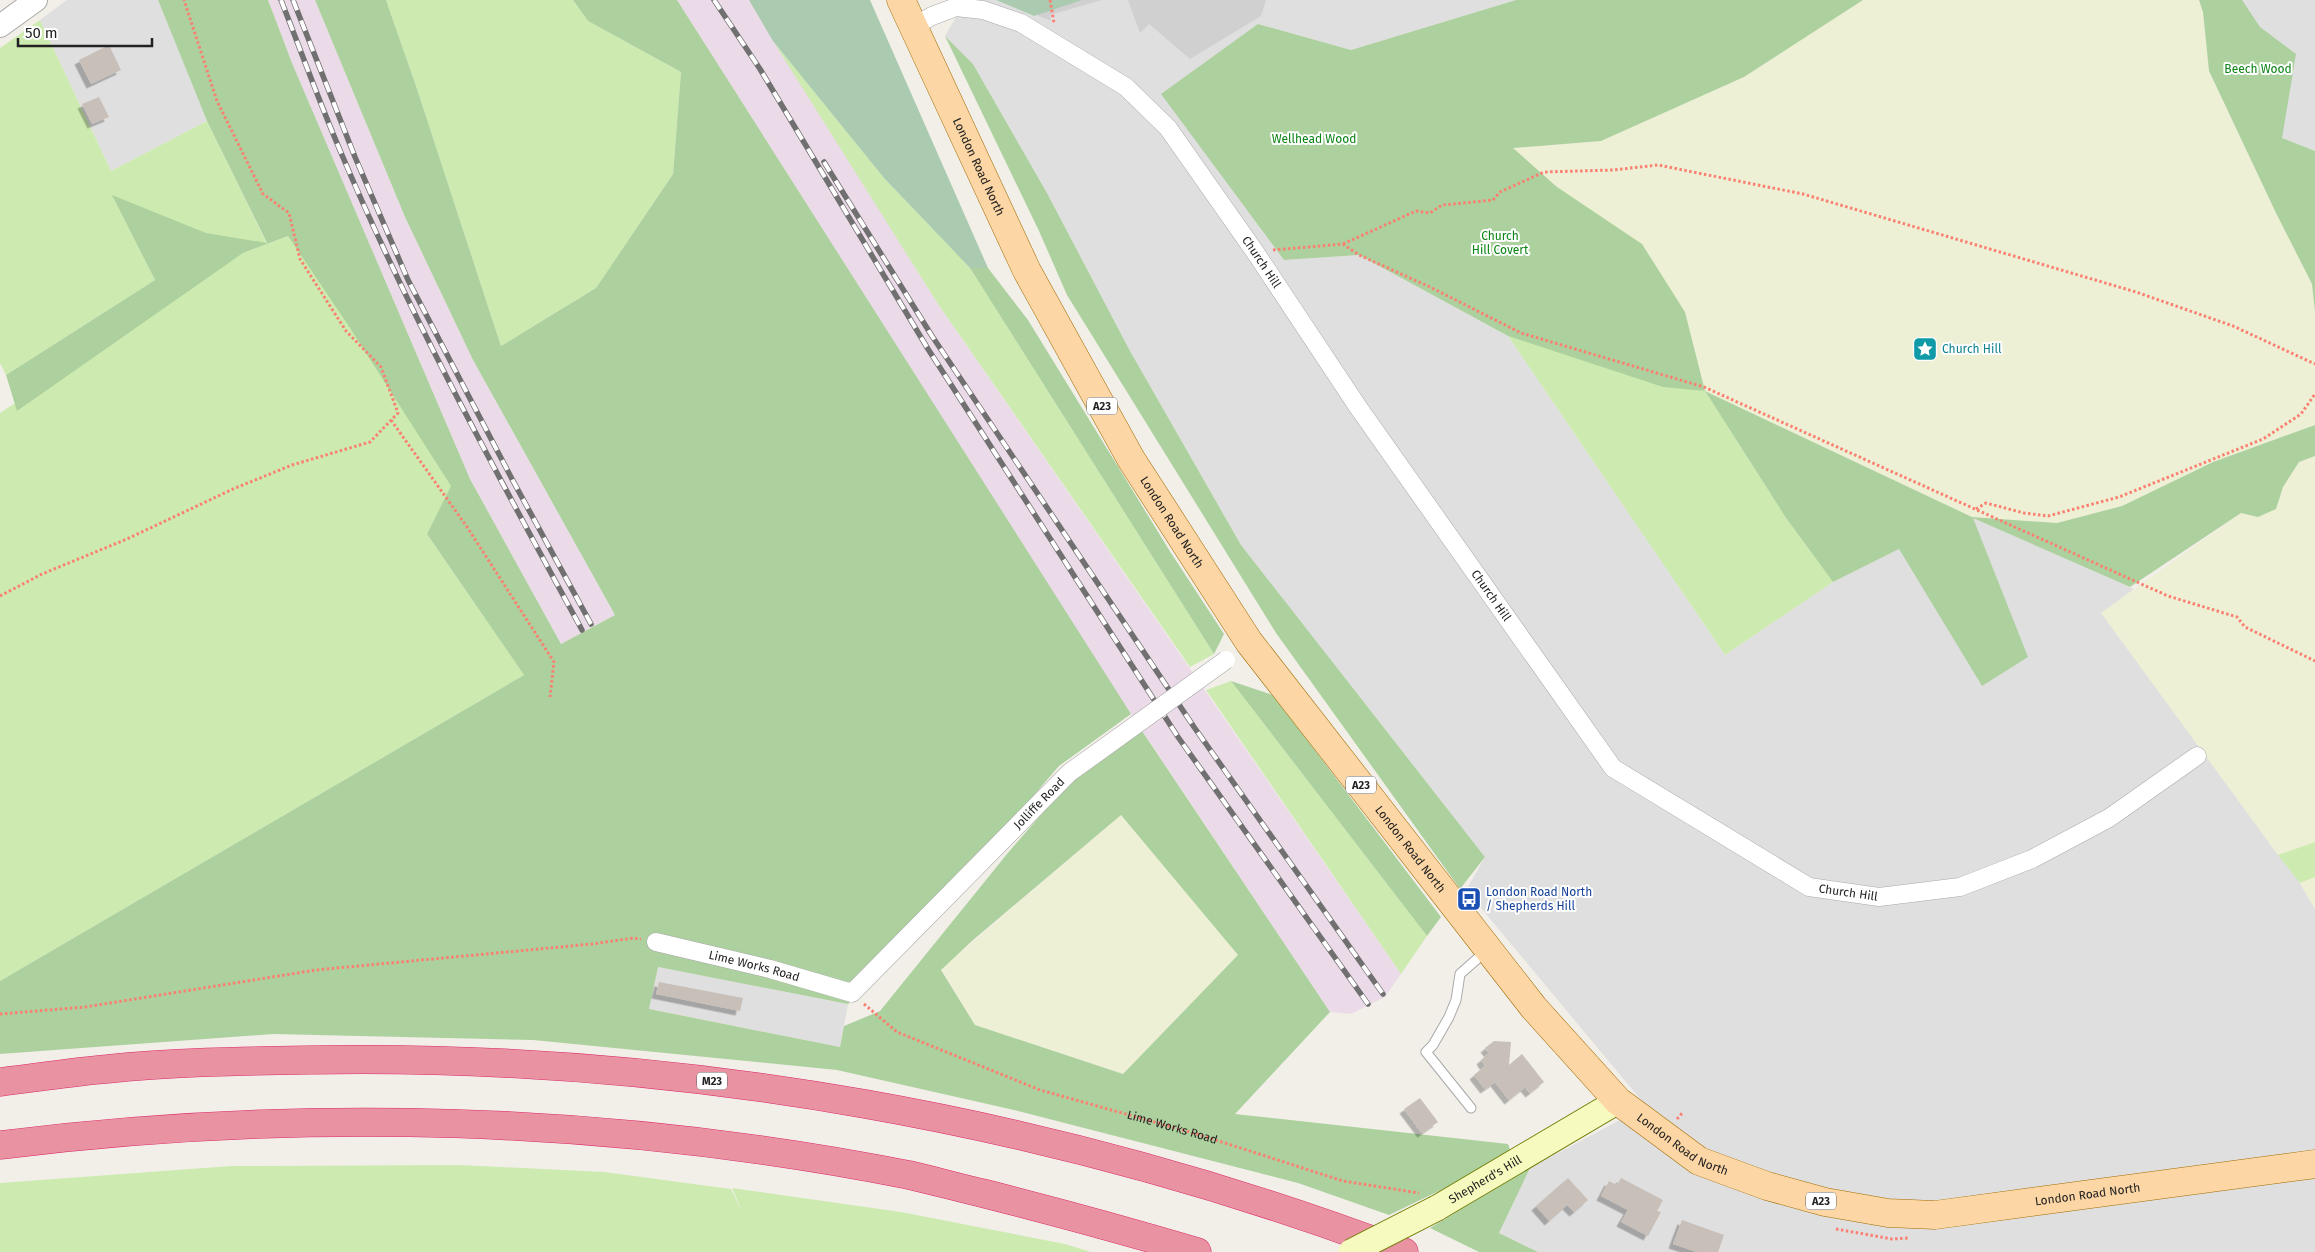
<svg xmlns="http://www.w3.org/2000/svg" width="2315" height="1252" viewBox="0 0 2315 1252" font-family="'Fira Sans',sans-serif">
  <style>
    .residential { fill: #e0dfdf }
    .industrial { fill: #ebdbe8 }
    .religious { fill: #d0d0d0 }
    .farmland { fill: #eef0d5 }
    .grass { fill: #cdebb0 }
    .forest { fill: #add19e; fill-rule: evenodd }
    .cemetery { fill: #aacbaf }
    .building { fill: #c7bfb8; filter: url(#shadow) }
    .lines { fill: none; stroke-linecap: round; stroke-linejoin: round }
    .service-casing { stroke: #a9a9a9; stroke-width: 11 }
    .minor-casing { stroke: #a9a9a9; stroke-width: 19 }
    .tertiary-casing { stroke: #a9a9a9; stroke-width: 24 }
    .secondary-casing { stroke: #707d05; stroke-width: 27 }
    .primary-casing { stroke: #a06b00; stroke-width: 29 }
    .motorway-casing { stroke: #dc2a67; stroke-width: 29 }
    .path { stroke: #fa8072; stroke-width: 3; stroke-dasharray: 2.5 2.5; stroke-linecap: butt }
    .service { stroke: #fff; stroke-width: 9 }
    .minor { stroke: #fff; stroke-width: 18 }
    .tertiary { stroke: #fff; stroke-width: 22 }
    .secondary { stroke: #f7fabf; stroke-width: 25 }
    .primary { stroke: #fcd6a4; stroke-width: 28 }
    .motorway { stroke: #e892a2; stroke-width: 28 }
    .rail-casing { stroke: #707070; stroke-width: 5.5 }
    .rail { stroke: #fff; stroke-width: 4; stroke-dasharray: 11; stroke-linecap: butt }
    .minor-bridge-casing { stroke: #a9a9a9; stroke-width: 19; stroke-linecap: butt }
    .secondary-bridge-casing { stroke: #707d05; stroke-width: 27; stroke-linecap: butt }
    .minor-bridge { stroke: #fff; stroke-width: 18 }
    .secondary-bridge { stroke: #f7fabf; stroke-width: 25 }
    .labels { text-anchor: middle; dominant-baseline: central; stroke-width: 4; stroke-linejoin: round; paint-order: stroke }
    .shield { fill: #fff; stroke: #646464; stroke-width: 1 }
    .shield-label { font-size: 11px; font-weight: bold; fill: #222 }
    .park-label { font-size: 12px; fill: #0c8416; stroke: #fff }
    .street-label { font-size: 12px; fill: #222; stroke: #fff }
    .culture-label { font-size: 12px; fill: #0d838f; stroke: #fff; text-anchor: start }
    .transit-label { font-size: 12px; fill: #164399; stroke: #fff; text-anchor: start }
  </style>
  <defs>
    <filter id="shadow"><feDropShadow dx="-4.5" dy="4.5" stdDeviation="0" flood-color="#0004"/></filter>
  </defs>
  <rect width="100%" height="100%" fill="#f2efe9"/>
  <path class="residential" d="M67,0H158L207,121L111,171L40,20Z
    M966,0H996L1034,16L1082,0H1516L1351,50L1258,24L1284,260L1359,255L1508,336L1725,655L1833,582L1899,549L1982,685L2027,657L1972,517L2134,589L2102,613L2300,883L2315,909V1252H1538L1499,1233L1530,1168L1646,1106L1466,890L1485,857L1241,545L1130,351L1047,193L973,64L945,36Z
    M2199,0H2315V151L2282,138L2203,12Z
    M657,967L848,1004L840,1047L649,1009Z"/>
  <path class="industrial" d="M268,0H315L405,217L473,360L615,615L561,644L470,479L292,63Z
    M677,0H749L938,304L1401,974L1385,997L1351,1014L1330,1012L1105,675Z"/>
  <path class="religious" d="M1000,0H1102L1050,15L1051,21Z
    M1128,0H1266L1261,16L1190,59L1149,24L1140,33Z"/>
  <path class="farmland" d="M1863,0H2199L2203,12L2209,72L2276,213L2312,284L2315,312V425L2213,462L2122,506L2057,523L1972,517L1705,391L1685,312L1557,187L1513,148L1601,141L1744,77Z
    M2315,456V842L2278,855L2101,613L2241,513L2258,517L2276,509L2283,487L2299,462Z
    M1121,815L1238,955L1123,1074L975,1025L941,969Z
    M2315,876V909L2300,883Z"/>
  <path class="grass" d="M386,0H573L588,21L681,72L673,174L596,288L501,346L417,89Z
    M40,20L111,171L207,121L267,244L288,236L359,321L452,486L427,534L524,675L0,981V413L243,253L266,244L206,234L113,196L155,280L6,375L0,363V48Z
    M773,41L884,178L970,268L1214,654L1190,667L938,304Z
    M1508,336L1705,391L1786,518L1833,582L1725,655Z
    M1231,681L1427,936L1401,974L1206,690Z
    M2315,842V877L2300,883L2278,855Z
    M460,1165L604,1172L731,1189L743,1214L732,1188L901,1212L1065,1244L1091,1252H0V1183L231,1166Z"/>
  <path class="forest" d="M158,0H268L292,63L470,479L561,644L615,615L473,360L405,217L315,0H386L417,89L501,346L596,288L673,174L681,72L588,21L573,0H677L1131,714L1059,766L868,988L848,1004L658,967L649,1009L840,1047L844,1026L880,1011L1007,854L1072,779L1142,731L1330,1012L1235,1114L1508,1144L1512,1156L1389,1215L1298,1183L1014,1110L837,1070L533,1040L273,1034L0,1054V981L524,675L427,534L451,486L350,328L288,236L243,253L17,411L6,375L155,280L112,195L206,233L267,243L207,121ZM1121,815L1238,955L1123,1074L975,1025L941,970L973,940Z
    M1516,0H1863L1744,77L1601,141L1513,148L1557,187L1642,244L1685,312L1705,391L1972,517L2057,523L2122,506L2213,462L2315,425V456L2299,462L2283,487L2276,509L2258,517L2241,513L2130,587L1973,518L2028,657L1982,686L1899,549L1833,582L1786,518L1705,391L1663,387L1508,336L1359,255L1284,260L1161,94L1258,24L1351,50Z
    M2199,0H2242L2260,27L2296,54L2282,138L2315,151V312L2312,284L2276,213L2209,71L2203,12Z
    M945,36L973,64L1047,193L1130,351L1241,545L1485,857L1460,889L1276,633L1067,295L1039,231Z
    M970,268H988L1028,320L1171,553L1224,634L1214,654Z
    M1231,681L1273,695L1441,917L1427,936Z
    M1530,1168L1499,1233L1538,1252H1479L1430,1228Z"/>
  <path class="cemetery" d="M749,0H870L988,268H970L884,178L773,41Z
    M996,0H1082L1034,16Z"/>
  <path class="building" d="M109,45L121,70L91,84L79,60Z
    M99,97L109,117L92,124L82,104Z
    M659,982L743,998L740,1011L656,994Z
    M1494,1041L1511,1042L1509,1065L1522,1054L1544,1082L1530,1093L1525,1087L1509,1100L1495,1082L1485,1089L1474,1075L1485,1066L1481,1060L1489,1053L1485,1048Z
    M1420,1098L1438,1122L1422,1133L1404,1109Z
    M1568,1178L1588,1200L1574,1212L1567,1205L1549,1221L1536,1206Z
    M1621,1178L1663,1200L1657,1211L1661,1212L1648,1236L1621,1222L1628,1210L1601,1196L1609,1181L1617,1185Z
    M1682,1220L1724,1235L1718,1252H1697L1673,1244Z"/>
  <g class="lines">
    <defs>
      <path id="service" d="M1471,1108L1426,1052L1433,1045L1449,1017L1456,1000L1460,974L1485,952"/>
      <g id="minor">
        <path id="s2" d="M913,27L932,16L956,7L983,10L1021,23L1126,87L1168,128L1255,252L1358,407L1613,768L1809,887L1879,897L1960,887L2032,859L2109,818L2197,756"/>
        <path id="s3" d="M656,942L770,969L852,993L1069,773L1119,737"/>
      </g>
      <path id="tertiary" d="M0,26L36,0"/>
      <g id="secondary">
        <path id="s4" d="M1437,1208L1618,1101"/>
      </g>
      <g id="primary">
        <path id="s5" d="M901,0L1027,271L1131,459L1249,642L1534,1008L1618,1101L1699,1161L1767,1186L1825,1202L1888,1213L1935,1215L2315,1164"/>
      </g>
      <path id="motorway" d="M0,1082C36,1078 71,1072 107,1069C173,1062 241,1061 308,1060C681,1053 1054,1120 1404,1252
        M0,1145C302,1107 610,1116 909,1175C935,1181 960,1188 986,1194C1057,1212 1127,1231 1197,1252"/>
    </defs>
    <use href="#service" class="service-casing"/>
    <use href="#minor" class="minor-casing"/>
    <use href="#tertiary" class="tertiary-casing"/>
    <use href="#secondary" class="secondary-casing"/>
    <use href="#primary" class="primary-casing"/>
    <use href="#motorway" class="motorway-casing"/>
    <g class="path">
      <path d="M1050,0L1054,23"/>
      <path d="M1343,244L1416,211L1430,213L1442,205L1493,200L1500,192L1544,172L1613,170L1658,165L1803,194L2136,292L2233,326L2315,364"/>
      <path d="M1273,250L1343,244L1359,255L1430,287L1521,333L1704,387L2168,596L2237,617L2245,627L2315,661"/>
      <path d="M391,420L467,527L554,662L550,697"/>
      <path d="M1976,509L1986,503L2024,513L2048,516L2119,497L2263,439L2301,414L2315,394"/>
      <path d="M0,596L42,574L127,539L233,489L292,465L370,442L398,413L381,367L346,331L300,259L289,213L263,194L217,101L184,0"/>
      <path id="s1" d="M864,1004L897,1032L1040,1090L1197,1134L1343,1181L1419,1193"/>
      <path d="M0,1014L85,1007L316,970L592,944L634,938L641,939"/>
      <path d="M1677,1119L1683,1112"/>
      <path d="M1836,1229L1892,1239L1909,1238"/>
    </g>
    <use href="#service" class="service"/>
    <use href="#minor" class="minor"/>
    <use href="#tertiary" class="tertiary"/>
    <use href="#secondary" class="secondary"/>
    <use href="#primary" class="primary"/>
    <use href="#motorway" class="motorway"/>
    <defs>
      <path id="rail" d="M281,0C301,51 320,104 342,155C411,318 497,474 582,630
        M293,0L355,157L408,280L512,479L591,624
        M714,0L760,69L928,349L1178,737L1368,1004
        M824,162L932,336L1194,727L1383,994"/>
    </defs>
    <use href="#rail" class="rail-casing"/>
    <use href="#rail" class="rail"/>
    <defs>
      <path id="minor-bridge" d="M1119,737L1226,660"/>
      <path id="secondary-bridge" d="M1351,1252L1437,1208"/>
    </defs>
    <use href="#minor-bridge" class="minor-bridge-casing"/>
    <use href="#secondary-bridge" class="secondary-bridge-casing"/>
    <use href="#minor-bridge" class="minor-bridge"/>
    <use href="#secondary-bridge" class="secondary-bridge"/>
  </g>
  <defs>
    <symbol id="sight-square" viewBox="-11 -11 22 22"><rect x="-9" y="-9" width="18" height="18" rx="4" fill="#0f9aa8" stroke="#fff"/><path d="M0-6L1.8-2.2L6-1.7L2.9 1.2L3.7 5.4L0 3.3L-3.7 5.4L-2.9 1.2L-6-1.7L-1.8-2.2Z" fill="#fff"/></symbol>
    <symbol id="bus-square" viewBox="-11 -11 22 22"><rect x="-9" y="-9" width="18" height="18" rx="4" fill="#1a4fb4" stroke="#fff"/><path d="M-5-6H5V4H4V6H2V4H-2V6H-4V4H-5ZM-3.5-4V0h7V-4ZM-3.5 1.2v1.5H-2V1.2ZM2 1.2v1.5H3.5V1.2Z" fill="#fff"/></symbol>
  </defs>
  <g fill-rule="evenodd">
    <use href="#sight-square" x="1911" y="335" width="28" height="28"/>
    <use href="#bus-square" x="1455" y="885" width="28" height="28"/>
  </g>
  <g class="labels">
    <g class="shield">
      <rect x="1087" y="397.5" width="30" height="17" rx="4"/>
      <rect x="1346" y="776.5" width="30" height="17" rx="4"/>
      <rect x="697" y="1072.5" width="30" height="17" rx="4"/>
      <rect x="1806" y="1192.5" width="30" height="17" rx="4"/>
    </g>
    <g class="shield-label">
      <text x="1102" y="406">A23</text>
      <text x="1361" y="785">A23</text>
      <text x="712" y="1081">M23</text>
      <text x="1821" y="1201">A23</text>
    </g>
    <g class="park-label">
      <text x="2258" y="69">Beech Wood</text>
      <text x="1314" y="139">Wellhead Wood</text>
      <text x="1500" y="236">Church<tspan x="1500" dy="14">Hill Covert</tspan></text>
    </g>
    <g class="street-label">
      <text stroke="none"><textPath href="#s5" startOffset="184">London Road North</textPath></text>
      <text stroke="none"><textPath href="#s2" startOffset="460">Church Hill</textPath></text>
      <text stroke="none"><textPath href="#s5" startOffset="589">London Road North</textPath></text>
      <text stroke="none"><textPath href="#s2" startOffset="865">Church Hill</textPath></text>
      <text stroke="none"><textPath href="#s3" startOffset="469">Jolliffe Road</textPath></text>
      <text stroke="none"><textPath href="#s5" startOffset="994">London Road North</textPath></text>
      <text stroke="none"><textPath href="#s2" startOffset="1345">Church Hill</textPath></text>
      <text stroke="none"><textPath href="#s3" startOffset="101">Lime Works Road</textPath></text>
      <text stroke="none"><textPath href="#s1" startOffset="335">Lime Works Road</textPath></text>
      <text stroke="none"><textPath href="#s5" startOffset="1399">London Road North</textPath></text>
      <text stroke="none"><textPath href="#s4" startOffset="56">Shepherd's Hill</textPath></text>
      <text stroke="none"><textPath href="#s5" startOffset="1819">London Road North</textPath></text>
    </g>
    <g class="culture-label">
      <text x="1942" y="349">Church Hill</text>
    </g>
    <g class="transit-label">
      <text x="1486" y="892">London Road North<tspan x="1486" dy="14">/ Shepherds Hill</tspan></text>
    </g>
  </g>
  <path d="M18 38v8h134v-8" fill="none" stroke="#222222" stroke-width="2.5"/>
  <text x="25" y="38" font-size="15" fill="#222222" stroke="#ffffff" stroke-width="4" paint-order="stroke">50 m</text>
</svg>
